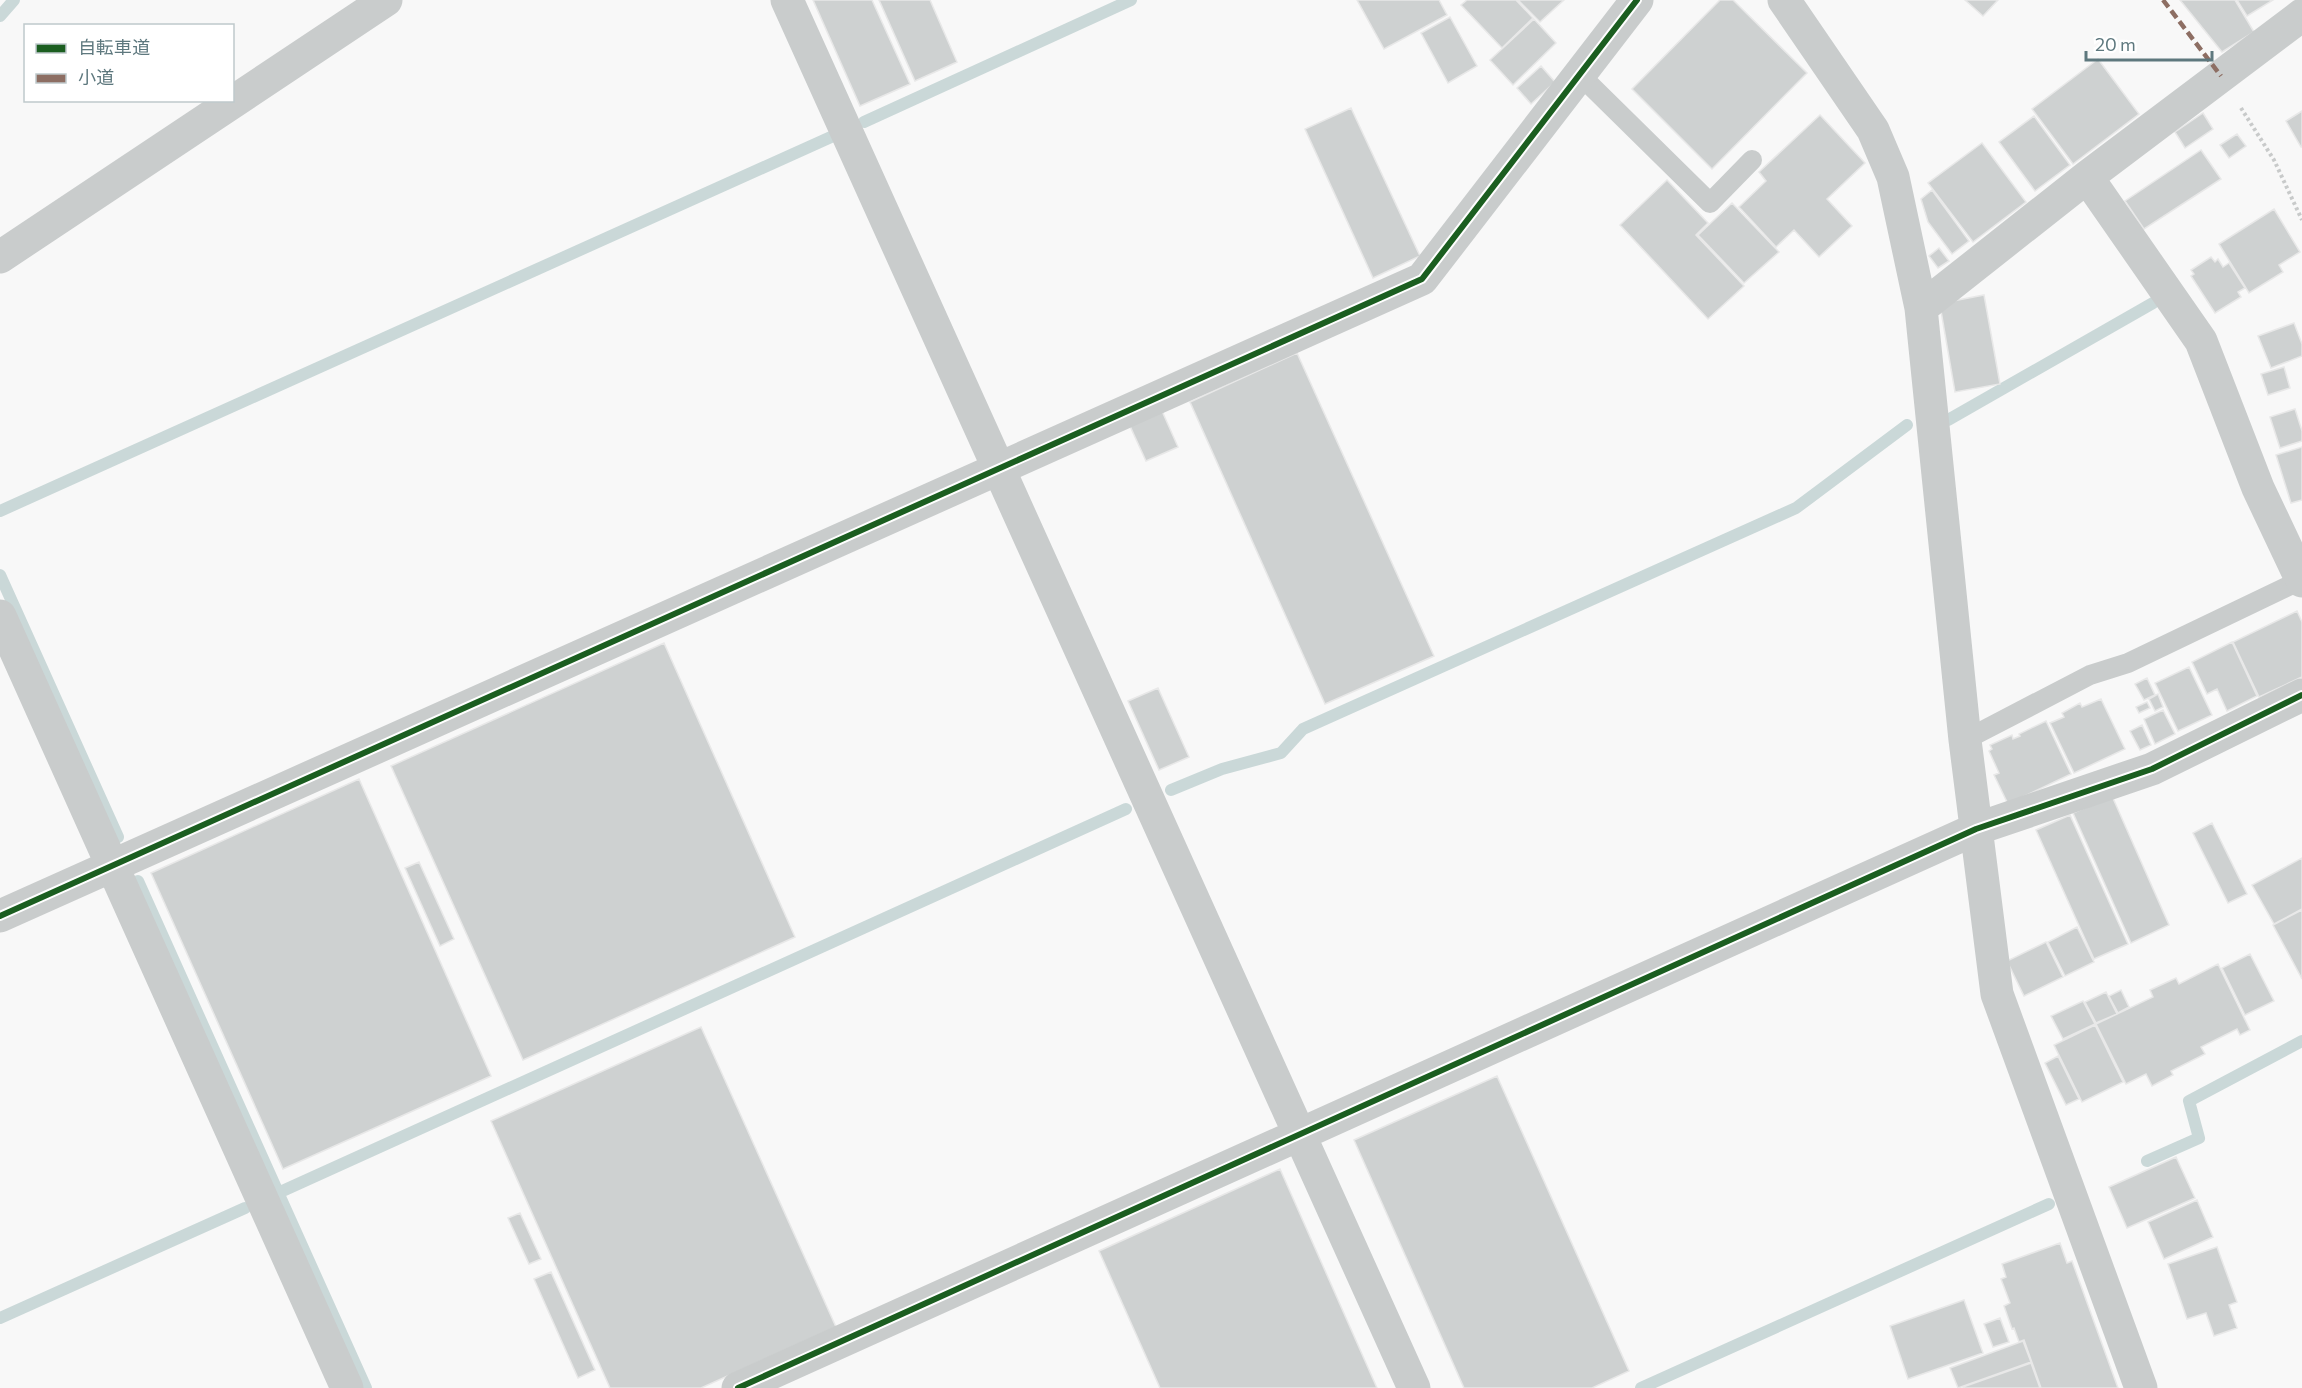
<svg xmlns="http://www.w3.org/2000/svg" width="2302" height="1388" viewBox="0 0 2302 1388" font-family="Commissioner,'Noto Sans JP',sans-serif">
  <style>
    .lines { fill: none; stroke-linecap: round; stroke-linejoin: round }
    .stream { stroke: #cad8d8; stroke-width: 12 }
    .building { fill: #ced1d1; stroke: #e8e8e8; stroke-width: 1.5 }
    .path { stroke: #c8caca; stroke-width: 4; stroke-dasharray: 3 3; stroke-linecap: butt }
    .lane { stroke: #c9cccc; stroke-width: 20 }
    .street { stroke: #c9cccc; stroke-width: 33 }
    .quiet { stroke: #8d6e63; stroke-width: 4.5; stroke-dasharray: 9 4.5; stroke-linecap: butt }
    .cycleway-casing { stroke: #fff; stroke-width: 10 }
    .cycleway { stroke: #1b5e20; stroke-width: 6 }
  </style>
  <rect width="100%" height="100%" fill="#f8f8f8"/>
  <g class="lines">
    <path class="stream" d="M0,16L14,0
      M864,122L1131,0
      M1948,420L2153,303
      M0,511L831,137
      M0,575L118,837
      M1171,790L1222,769L1281,753L1303,729L1796,508L1907,425
      M138,881L366,1388
      M2147,1161L2199,1138L2189,1101L2302,1041
      M278,1193L1126,809
      M0,1318L245,1208
      M1641,1388L2049,1204"/>
  </g>
  <path class="building" d="M813,0H872L910,84L860,106Z
    M879,0H930L957,62L915,81Z
    M1357,0H1439L1447,15L1384,49Z
    M1467,0H1516L1533,18L1502,48L1461,5Z
    M1518,0H1564L1540,22Z
    M1720,0H1733L1807,73L1712,169L1632,89Z
    M1965,0H1998L1983,16Z
    M2180,0H2235L2254,32L2222,52Z
    M2237,0H2273L2247,16Z
    M1450,17L1477,66L1448,83L1421,33Z
    M1534,19L1556,43L1513,85L1490,60Z
    M2098,59L2139,114L2073,164L2032,109Z
    M1541,66L1555,82L1531,104L1517,88Z
    M1351,108L1420,256L1373,278L1305,129Z
    M2302,111V147H2301L2286,121Z
    M2203,113L2213,129L2185,148L2175,132Z
    M1820,115L1865,163L1827,199L1852,226L1819,257L1794,230L1776,247L1739,207L1766,181L1759,172Z
    M2034,116L2070,165L2035,191L1999,142Z
    M2237,134L2246,146L2229,158L2220,145Z
    M1982,143L2026,202L1973,242L1928,183Z
    M2201,150L2221,179L2144,229L2125,201Z
    M1667,180L1708,223L1696,235L1744,286L1708,319L1620,225Z
    M1932,190L1969,241L1952,254L1928,222L1921,199Z
    M1732,203L1779,252L1744,283L1698,235Z
    M2274,209L2300,252L2279,265L2283,272L2249,293L2219,244Z
    M1939,248L1949,261L1938,268L1929,256Z
    M2211,257L2215,262L2218,259L2223,267L2229,263L2245,288L2238,292L2241,297L2215,313L2191,276L2194,274L2191,270Z
    M1984,295L2000,384L1955,392L1941,311L1953,301Z
    M2294,323L2302,344V356L2271,368L2258,336Z
    M1297,353L1434,656L1325,704L1190,402Z
    M2284,367L2290,388L2268,395L2261,374Z
    M2295,409L2302,431V441L2280,448L2270,417Z
    M1162,411L1178,447L1146,461L1130,426Z
    M2302,447V500L2291,503L2276,455Z
    M2297,611L2302,622V677L2259,697L2233,642Z
    M2232,642L2257,696L2227,711L2217,689L2207,694L2192,662Z
    M664,643L795,937L523,1060L391,766Z
    M2189,667L2212,715L2178,731L2155,683Z
    M2147,678L2155,695L2144,700L2135,684Z
    M1158,688L1189,757L1159,770L1128,701Z
    M2158,694L2163,707L2155,711L2149,699Z
    M2101,699L2125,749L2074,773L2050,723L2064,717L2062,713L2080,703L2082,707Z
    M2147,702L2150,708L2139,713L2136,707Z
    M2163,710L2175,734L2155,744L2144,719Z
    M2046,721L2071,774L2008,804L1994,775L1999,773L1989,751L1992,749L1990,745L2012,735L2013,739L2020,736L2019,734Z
    M2142,725L2151,745L2140,750L2130,731Z
    M359,779L491,1076L283,1169L151,873Z
    M2112,796L2169,925L2131,943L2073,813Z
    M2070,815L2128,944L2094,959L2036,830Z
    M2212,823L2247,894L2228,903L2193,833Z
    M2302,858V909L2274,924L2252,885Z
    M419,862L454,939L440,946L405,868Z
    M2302,910V979L2273,925Z
    M2077,927L2094,962L2065,976L2048,942Z
    M2046,942L2063,977L2024,996L2007,961Z
    M2250,954L2274,1001L2245,1015L2222,968Z
    M2218,964L2250,1030L2240,1035L2237,1029L2201,1047L2205,1054L2171,1071L2173,1075L2152,1086L2146,1074L2126,1084L2096,1024L2153,997L2150,990L2176,978L2179,984Z
    M2121,990L2129,1007L2118,1013L2109,996Z
    M2106,992L2117,1014L2096,1023L2085,1002Z
    M2083,1001L2095,1024L2063,1039L2051,1016Z
    M2095,1025L2123,1082L2082,1102L2054,1045Z
    M701,1027L836,1327L701,1388H610L491,1121Z
    M2058,1056L2079,1099L2066,1105L2045,1063Z
    M1497,1076L1629,1371L1592,1388H1464L1354,1140Z
    M2176,1157L2195,1198L2127,1228L2109,1187Z
    M1280,1169L1377,1388H1160L1099,1251Z
    M2197,1200L2213,1237L2164,1259L2148,1222Z
    M520,1213L541,1259L529,1264L508,1218Z
    M2060,1243L2067,1263L2072,1261L2118,1388H2041L2024,1340L2019,1342L2014,1328L2012,1329L2004,1306L2010,1303L2001,1279L2006,1277L2002,1264Z
    M2217,1247L2237,1302L2229,1305L2237,1328L2214,1336L2206,1313L2187,1319L2168,1264Z
    M551,1272L595,1370L578,1378L534,1279Z
    M1964,1300L1983,1353L1908,1379L1890,1326Z
    M2000,1318L2009,1342L1993,1347L1984,1324Z
    M2023,1341L2031,1362L1958,1388L1950,1368Z
    M2031,1363L2040,1388H1964L1963,1387Z"/>
  <g class="lines">
    <path class="path" d="M2241,108L2274,160L2302,220"/>
    <path class="lane" d="M1580,75L1710,203L1752,160
      M1965,740L2090,675L2128,663L2301,580"/>
    <path class="street" d="M787,0L1414,1388
      M1784,0L1873,130L1893,177L1921,308L1965,740L1997,994L2141,1388
      M2087,177L2201,341L2258,488L2302,581
      M0,257L386,0
      M1921,308L2087,177L2302,15
      M0,616L347,1388
      M0,916L1422,279L1637,0
      M738,1388L1976,829L2152,769L2302,695"/>
    <path class="quiet" d="M2163,0L2221,76"/>
    <defs>
      <path id="cycleway" d="M0,916L1422,279L1637,0
        M738,1388L1976,829L2152,769L2302,695"/>
    </defs>
    <use href="#cycleway" class="cycleway-casing"/>
    <use href="#cycleway" class="cycleway"/>
  </g>
  <rect x="24" y="24" width="210" height="78" fill="#ffffff" stroke="#bfc9cb" stroke-width="1.5"/>
  <rect x="36" y="44" width="30" height="9" fill="#1b5e20" stroke="#bfc9cb" stroke-width="1.5"/>
  <text x="78" y="54" font-size="18" fill="#5e787e">自転車道</text>
  <rect x="36" y="74" width="30" height="9" fill="#8d6e63" stroke="#bfc9cb" stroke-width="1.5"/>
  <text x="78" y="84" font-size="18" fill="#5e787e">小道</text>
  <path d="M2086 51v9h126v-9" fill="none" stroke="#5e787e" stroke-width="3"/>
  <text x="2095" y="51" font-size="18" fill="#5e787e" stroke="#ffffff" stroke-width="4.5" paint-order="stroke">20 m</text>
</svg>
